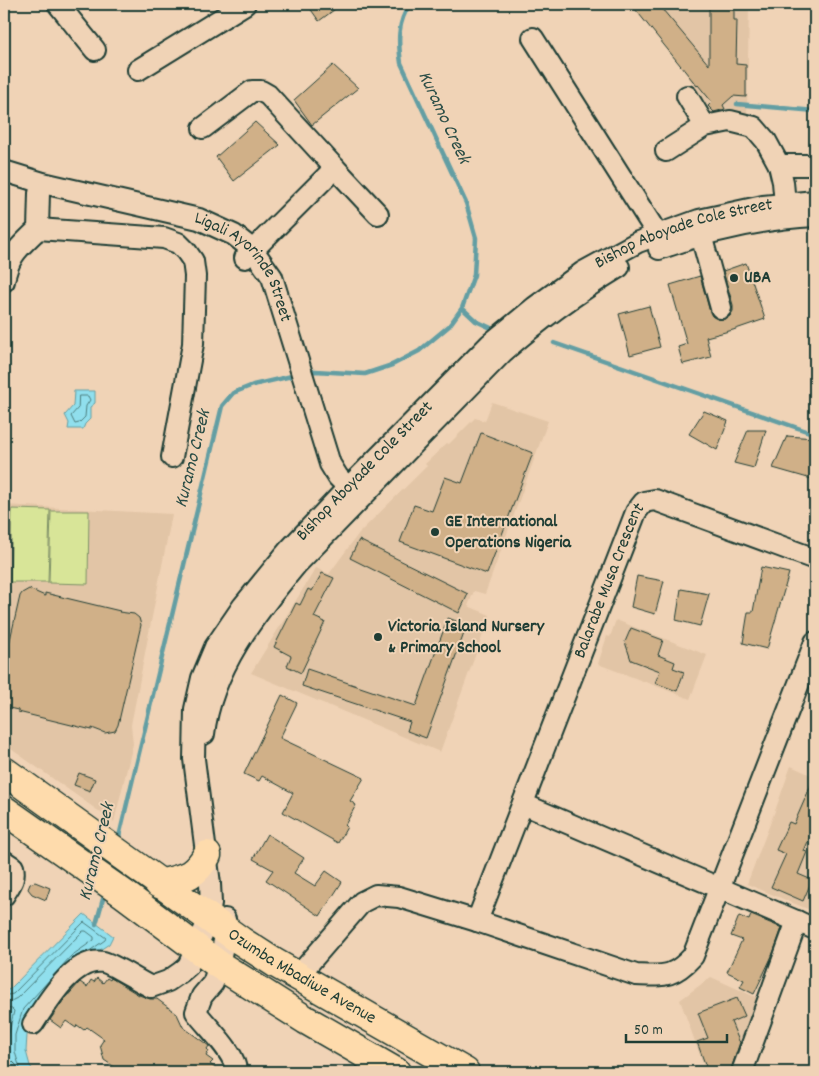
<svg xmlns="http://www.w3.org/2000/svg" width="819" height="1076" viewBox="0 0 819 1076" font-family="Dekko,sans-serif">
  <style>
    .built { fill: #e2c5a6 }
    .green { fill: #d8e598; stroke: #7c9166 }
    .water { fill: #90dfed; stroke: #639ea3 }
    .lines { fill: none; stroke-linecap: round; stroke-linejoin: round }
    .shore { stroke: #4c7e7e; stroke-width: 1 }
    .stream { stroke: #639ea3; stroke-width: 4.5 }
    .ferry { stroke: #2a4d46; stroke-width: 1; stroke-dasharray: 6 5; stroke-linecap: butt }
    .building { fill: #d0b088; stroke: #1f3d34 }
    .minor-casing { stroke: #1f3d34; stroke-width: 24 }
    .highway-casing { stroke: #1f3d34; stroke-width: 31 }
    .minor { stroke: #f0d3b6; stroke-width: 20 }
    .highway { stroke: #fedbac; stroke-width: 28 }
    .poi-dot { fill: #1f3d34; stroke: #f0d3b6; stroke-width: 2 }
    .labels { text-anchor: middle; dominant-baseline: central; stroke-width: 4; stroke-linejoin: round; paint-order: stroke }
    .street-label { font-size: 18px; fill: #1f3d34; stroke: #f0d3b6 }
    .poi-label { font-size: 18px; font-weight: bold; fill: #1f3d34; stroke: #f0d3b6; text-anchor: start }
    .water-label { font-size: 19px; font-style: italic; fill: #2a4d46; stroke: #f0d3b6 }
  </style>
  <rect width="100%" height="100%" fill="#f0d3b6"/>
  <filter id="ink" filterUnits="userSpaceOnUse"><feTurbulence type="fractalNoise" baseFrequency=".02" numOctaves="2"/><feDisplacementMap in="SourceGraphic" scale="10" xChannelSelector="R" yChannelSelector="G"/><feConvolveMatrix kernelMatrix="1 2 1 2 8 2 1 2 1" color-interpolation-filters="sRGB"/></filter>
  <g filter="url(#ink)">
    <path class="built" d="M631,4H749L747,118L717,120L675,57Z
      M492,402L548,421L485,594L474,591L468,606L490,615L440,752L251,673L316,568L329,574L359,533L427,466L425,464L447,443L449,444L475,418L485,421Z
      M4,505L172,514L131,725L133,744L114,822L4,744Z
      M616,620L707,655L690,699L598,664L607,636L610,637Z
      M791,766L815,777V912L747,884L775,811Z
      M711,977L762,1000L737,1072H706L680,1000Z"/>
    <path class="green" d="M12,509L50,510L48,582H10Z
      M51,511H89L88,584L49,583Z"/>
    <path class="water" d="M74,391H95V403L90,407V419L85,424L83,429H68L69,423L65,415L73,406Z
      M84,914L113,936L109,944L79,964L32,1015L27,1035L26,1051L30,1066L35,1072H4V988L9,990Z"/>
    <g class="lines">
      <path class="shore" d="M79,396H88L90,400L86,406L85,417L79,423L75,424L71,416L78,408Z
        M4,993L8,995L13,994L84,922L106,938L105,940L88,952
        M4,1001H11L17,998L83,931H86L94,937V940L71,956L23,1009L15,1035V1052L21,1072
        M4,1008L12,1009L14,1011C8,1036 5,1047 12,1072"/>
      <path class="stream" d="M737,104L815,111
        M462,308L476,321L491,328
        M554,343L815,434
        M306,373L315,371L365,374L392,365L419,351L449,326L462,308L474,275L476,238L466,203L401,63C398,41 397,23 410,4
        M118,841L222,406L233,393L253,385L296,375
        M96,924L105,892"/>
      <path class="ferry" d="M4,1054L24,1072"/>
    </g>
    <path class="building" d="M307,4H342L319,21Z
      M631,4H658L709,65V4H734V20H737L736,64L746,65V97L733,96L723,105L725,109L714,112L708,106L712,102L698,85L697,86Z
      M333,65L358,88L312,125L294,100Z
      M255,122L280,145L234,181L216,157Z
      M746,263L765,319L733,330L706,337L711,357L683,364L678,347L687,344L670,285L700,276L710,312L712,316L718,319H725L730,316L733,311V305L723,271Z
      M649,306L660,347L630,355L619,314Z
      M704,411L728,421L717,450L689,434Z
      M748,430H766L754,468L734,463Z
      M481,433L533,453L487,574L400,542L414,505L432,511L445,477L462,483Z
      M787,436L815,438V480L773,468Z
      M359,540L468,594L459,613L350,558Z
      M761,567L789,573L767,649L743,643L748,612H753Z
      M322,573L334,578L314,617L325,622L301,673L287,666L291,656L274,647L296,603L300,605L308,589L312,591Z
      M637,576L664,581L655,614L631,607Z
      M29,589L45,596V593L120,611L119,612L134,614L139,618L141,625L118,725L115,731L105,733L92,728V730L18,712V710L4,707V666L20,596L22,593Z
      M681,589L709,594L700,626L676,620Z
      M448,618L467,625L426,738L407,731L410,722L302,686L307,669L416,706Z
      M631,628L663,640L658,655L675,662L673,668L684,672L677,691L655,683L660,671L631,660L625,642Z
      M282,695L297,703L280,738L364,778L350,801L356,805L345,825L347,827L338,843L283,812L293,793L262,776L259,781L244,774Z
      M79,773L95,779L90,791L74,785Z
      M815,776V825L804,851L807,852L798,874L812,880L803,901L771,887L786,854L776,850L789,822L794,824Z
      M267,834L304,858L294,873L315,886L326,871L342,882L320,916L266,880L273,870L253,859Z
      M35,882L50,888L46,900L32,894L28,889L30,884Z
      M751,915L782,928L772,956L754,994L740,987L744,980L727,972L742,940L731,936L739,916L749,920Z
      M97,978L103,983L107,978L110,980L111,978L139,995L150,999H157L177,1014L183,1027L209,1046L207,1049L209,1051L206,1056L213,1061L210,1064L220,1072H122L104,1060L100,1045L104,1039L87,1027L84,1030L77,1025L76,1028L66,1021L61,1028L50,1020L63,1001L79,983L80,982L87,987L91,980L94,982Z
      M737,998L745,1016L731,1022L739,1041L740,1042L730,1072H708L697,1042L708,1038L698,1013Z"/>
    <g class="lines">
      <defs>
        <g id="minor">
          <path d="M58,4L95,50"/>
          <path d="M533,38L658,235"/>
          <path d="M138,70L245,4"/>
          <path d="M687,96L705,126"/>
          <path d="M203,128L252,91H261L268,95L335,168"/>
          <path d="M666,151L705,126L730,121L754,127L766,141L779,165L783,182L785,204"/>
          <path d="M779,165H815"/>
          <path id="s1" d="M4,171L43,183L199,219L234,235L253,250L272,277L330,464L338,477L357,496"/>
          <path d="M38,229L164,238L178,243L186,251L193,261L195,276L193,344L172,457"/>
          <path d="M701,235L721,308"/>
          <path d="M659,249C709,231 762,219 815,216"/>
          <path d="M245,258L335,168L378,214"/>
          <path d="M4,281C9,254 19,248 38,229L39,193"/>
          <path d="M204,734C211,670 256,613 296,565L503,352C539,320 578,292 619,267"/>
          <path d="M523,804L815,929"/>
          <path d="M4,861L13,867C16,879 10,885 4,895"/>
          <path d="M225,919L226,931L219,965L213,983L202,996L196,1012C207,1027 237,1054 236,1072"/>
          <path id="s2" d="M477,921L636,512L644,502L655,500L815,559"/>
          <path d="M298,976L362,902L376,895L399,897L477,921L636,975C664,976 673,978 693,956L815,642"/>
          <path id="s3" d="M33,1024C47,1003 73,957 103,962C111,963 142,983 151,987L168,981L181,972L188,966L209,919L211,903L210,884L194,759L195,709L202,678L215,647L243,606L288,551L340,496L490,344L535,307L583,272L638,242L699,220L763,206L815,201"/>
          <path d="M742,1072L797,921"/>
        </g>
        <g id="highway">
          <path id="s4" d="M4,771L241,941L275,963L465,1072"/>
          <path d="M4,810L124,894L219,965L306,1020L396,1072"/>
          <path d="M159,884C183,878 194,878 207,855"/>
        </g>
      </defs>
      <use href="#minor" class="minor-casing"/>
      <use href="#highway" class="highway-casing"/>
      <use href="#minor" class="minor"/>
      <use href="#highway" class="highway"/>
    </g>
  </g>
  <g class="poi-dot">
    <circle cx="734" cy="278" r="5"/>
    <circle cx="435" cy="532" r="5"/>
    <circle cx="378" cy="637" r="5"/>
  </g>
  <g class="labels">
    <g class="street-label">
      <text stroke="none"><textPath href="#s3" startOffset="1160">Bishop Aboyade Cole Street</textPath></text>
      <text stroke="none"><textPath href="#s1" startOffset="270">Ligali Ayorinde Street</textPath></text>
      <text stroke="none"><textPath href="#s3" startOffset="755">Bishop Aboyade Cole Street</textPath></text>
      <text stroke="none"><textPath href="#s2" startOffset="365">Balarabe Musa Crescent</textPath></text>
      <text stroke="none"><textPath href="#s4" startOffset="362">Ozumba Mbadiwe Avenue</textPath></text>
    </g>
    <g class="poi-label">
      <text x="744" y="278">UBA</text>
      <text x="445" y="522">GE International<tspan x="445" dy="21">Operations Nigeria</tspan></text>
      <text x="388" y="627">Victoria Island Nursery<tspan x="388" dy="21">&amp; Primary School</tspan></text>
    </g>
    <g class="water-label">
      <text transform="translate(443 118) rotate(65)">Kuramo Creek</text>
      <text transform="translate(194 459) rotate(-76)">Kuramo Creek</text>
      <text transform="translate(98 852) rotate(-76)">Kuramo Creek</text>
    </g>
  </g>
  <rect width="819" height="1076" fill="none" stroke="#f0d3b6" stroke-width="20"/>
  <rect x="10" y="10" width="799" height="1056" fill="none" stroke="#1f3d34" stroke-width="2" filter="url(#ink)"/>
  <path d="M626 1034v8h101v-8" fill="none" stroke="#1f3d34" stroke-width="2.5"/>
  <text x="634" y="1034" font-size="15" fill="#1f3d34" stroke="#f0d3b6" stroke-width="4" paint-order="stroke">50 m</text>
</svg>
